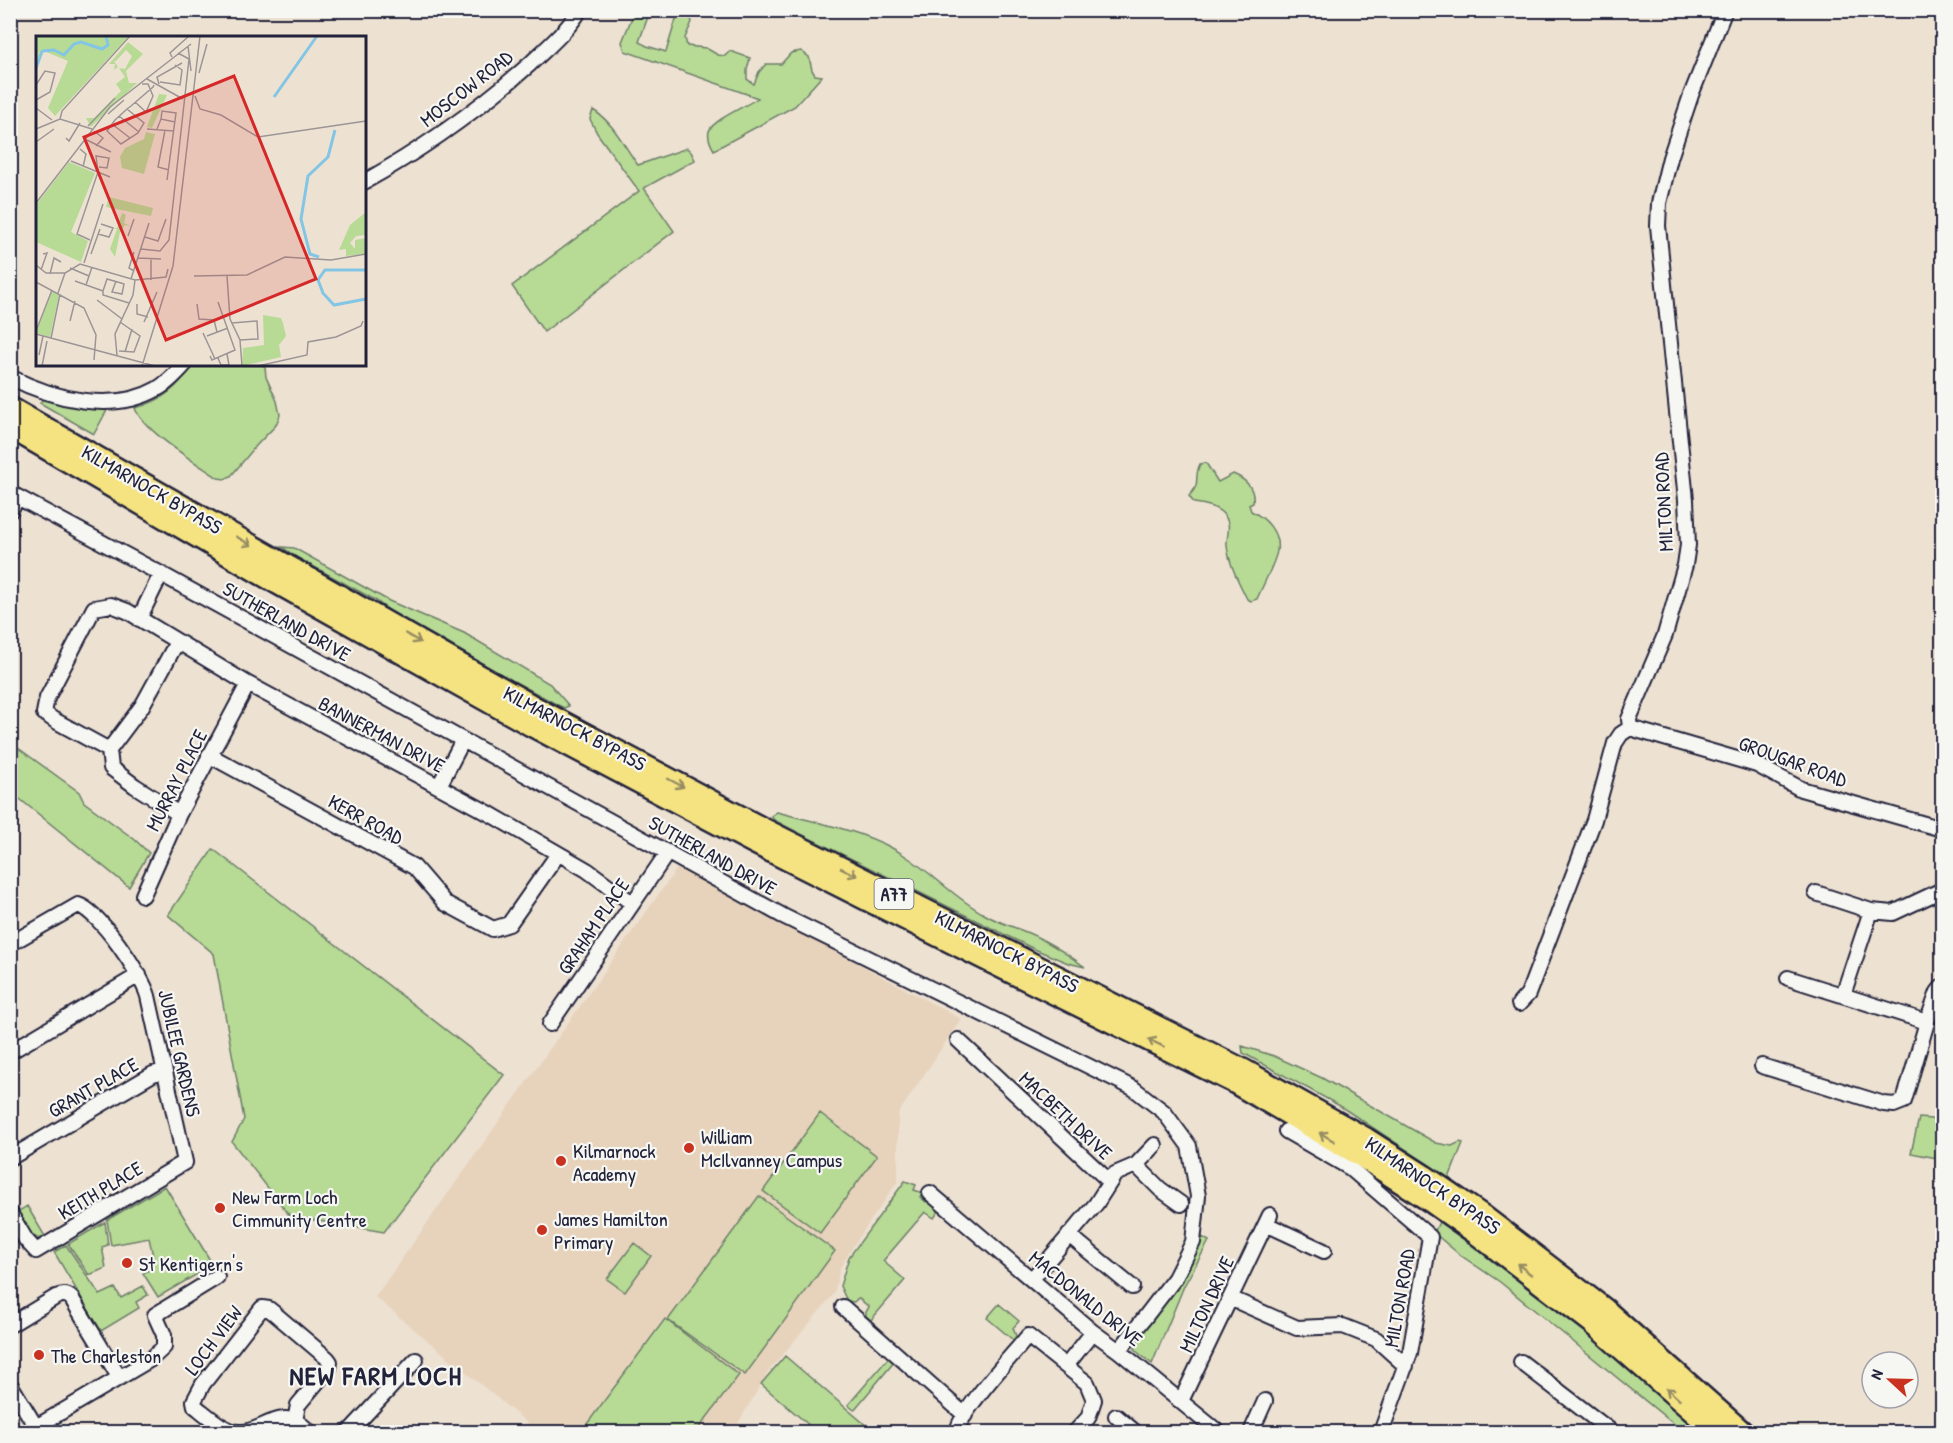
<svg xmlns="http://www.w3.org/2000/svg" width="1953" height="1443" viewBox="0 0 1953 1443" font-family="'Patrick Hand',sans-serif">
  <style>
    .built { fill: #e7d3bc }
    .green { fill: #b7da95; stroke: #6c7e68; stroke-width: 1.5 }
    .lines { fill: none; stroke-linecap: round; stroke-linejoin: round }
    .minor-casing { stroke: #22223b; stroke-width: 18 }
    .highway-casing { stroke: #22223b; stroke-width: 26 }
    .minor { stroke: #f6f6f2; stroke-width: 14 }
    .highway { stroke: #f5e382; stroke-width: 21 }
    .oneway { stroke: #968c62 }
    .poi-dot { fill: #c8321e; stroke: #f6f6f2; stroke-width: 2 }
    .labels { text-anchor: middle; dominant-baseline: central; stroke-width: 4.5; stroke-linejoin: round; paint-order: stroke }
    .shield { fill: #f6f6f2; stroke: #626272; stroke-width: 1.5 }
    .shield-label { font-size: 18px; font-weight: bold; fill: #22223b }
    .street-label { font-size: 20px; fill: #22223b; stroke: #f6f6f2 }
    .poi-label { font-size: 20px; fill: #22223b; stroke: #f6f6f2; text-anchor: start }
    .district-label { font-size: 26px; font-weight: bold; letter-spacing: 1.5px; fill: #22223b; stroke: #f6f6f2 }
    .inset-river { fill: none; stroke: #83c5e4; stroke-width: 3 }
    .inset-road { fill: none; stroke: #9c9596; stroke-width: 1.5 }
    .view { fill: #d62828; fill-opacity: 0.15; stroke: #d62828; stroke-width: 3 }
    .inset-edge { fill: none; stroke: #22223b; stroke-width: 3 }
  </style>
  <rect width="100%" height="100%" fill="#ede1d2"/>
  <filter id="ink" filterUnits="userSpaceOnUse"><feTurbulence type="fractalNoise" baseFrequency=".0167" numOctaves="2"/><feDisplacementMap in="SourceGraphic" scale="12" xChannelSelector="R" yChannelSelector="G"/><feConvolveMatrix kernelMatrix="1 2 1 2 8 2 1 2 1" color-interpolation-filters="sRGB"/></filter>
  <g filter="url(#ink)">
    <path class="built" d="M678,867L961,1019L898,1114V1181L856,1242L840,1268L834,1294L768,1372L736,1427L731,1432H538L375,1297Z"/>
    <path class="green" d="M635,10L650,11L639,42L647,46L666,52L676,19L683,11L689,13L692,22L685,38L687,46L706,48L718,55L725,56L730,51L750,58L747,70V79L754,84L759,72L766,64H781L791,53L801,51L809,57L812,70L815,75L822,76L795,106L714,150C711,145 707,138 709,131C713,120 748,105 758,98L625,51L622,42Z
      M593,110C613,122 624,146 638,165L687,148L691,152L695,160L644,188L674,231L544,332L512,286L639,191L597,133L590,119Z
      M195,364L262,365L265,367L266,377L277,401L280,415L276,425L255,447L231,476L225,479L218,478C198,464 142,430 135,408C164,401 177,387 195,364Z
      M44,398L107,410L94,434L40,403Z
      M1206,463L1218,482L1233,474C1245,479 1255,488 1253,503L1249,505L1251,511C1266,518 1280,533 1277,551C1275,563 1262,587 1257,599L1251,601L1247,599C1239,583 1229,564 1227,546C1226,539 1230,530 1228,523C1224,507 1206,505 1194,503L1189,496C1202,483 1193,478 1200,464Z
      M282,547L294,548L389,601L464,633L550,684L569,706L564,708L558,705L471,658L445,642L402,620L375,600L298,558Z
      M14,745L79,792L84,802L134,839L149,853L129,887L11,792V752Z
      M777,812C820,824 869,831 907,857C933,874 955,898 984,914C997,922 1012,926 1026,932C1048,941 1066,953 1085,967L1068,963L1032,948L795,831L774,820L771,816Z
      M213,849L504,1075L384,1232L290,1216L232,1142L244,1119L214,954L168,915Z
      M1242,1046L1274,1056L1322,1078L1436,1143L1452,1146L1460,1142L1463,1143L1449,1178L1340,1106L1243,1053Z
      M820,1113L877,1156L820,1233L763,1191Z
      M1919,1118L1931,1119L1942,1123V1159L1911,1153Z
      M905,1181L916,1185L914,1190L923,1193L920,1197L926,1202L933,1199L941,1205L939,1211L934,1218L925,1212L883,1261L905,1280L871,1320L866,1316V1312L869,1307L858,1298L854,1302L847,1301L840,1286L849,1257Z
      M165,1186L213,1265L158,1297L143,1273L151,1269L149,1257L153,1256L149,1238L111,1245L107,1220Z
      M759,1196L835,1251L745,1375L668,1320Z
      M27,1206L46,1238C31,1243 25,1223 18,1212Z
      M1442,1215L1595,1329L1615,1358L1661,1394L1700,1432H1686L1680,1429L1500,1282L1460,1255L1434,1233Z
      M105,1222L108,1245L102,1247L106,1268L89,1275L68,1244Z
      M1202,1237L1209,1241L1184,1286L1152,1364L1135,1350V1342L1139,1335L1189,1266Z
      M634,1243L651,1256L625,1292L607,1279Z
      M66,1245L100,1295L115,1288L121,1298L143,1286L148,1295L136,1302L139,1308L101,1331L54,1252Z
      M999,1304L1019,1321L1013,1328L1016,1336L1013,1340L987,1318Z
      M665,1319L739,1375L696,1432H581Z
      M785,1356L874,1432H817L761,1384Z
      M890,1356L895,1361L854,1410L848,1405Z"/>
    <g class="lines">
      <defs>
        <path id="minor" d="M364,182C423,149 479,109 530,64C548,47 567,31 580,10
          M10,377C53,399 113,414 157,389C168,383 177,373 185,364
          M10,493L161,574L783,916L1133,1088L1164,1112L1189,1146L1198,1196L1193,1242L1175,1278L1119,1351
          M10,511L18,497
          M139,619L161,574
          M177,642L142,706L109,750L111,768L135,786L179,814
          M1630,728L1629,719L1665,635L1685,565L1688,545L1686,500L1658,226L1659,203L1670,158L1691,95L1725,10
          M1630,728L1757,765L1801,789L1942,829
          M109,750L54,720L44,713L47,698L94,608L111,605L127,611L248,684L490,814L587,870L632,903
          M209,755L414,867L445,903L493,929L509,924L558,854
          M439,786L463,740
          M1816,893L1871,911L1893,913L1942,890
          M143,895L179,814L248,684
          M10,944L78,905C99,911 142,975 148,996L185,1162L36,1251L26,1240L10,1213
          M1788,978L1927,1022
          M1843,995L1871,911
          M1519,1004L1528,994L1594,820L1615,743L1621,734L1630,728
          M550,1024L668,852
          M958,1040L1110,1182L1096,1204L1032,1279
          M10,1052L139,975
          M1762,1066L1884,1104L1894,1105L1904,1101L1927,1022L1938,992L1942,987
          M1286,1131L1350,1168L1430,1237L1410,1353L1381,1432
          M10,1158L153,1074L164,1071
          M1136,1165L1160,1189L1181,1204
          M1110,1182L1115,1174L1136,1165L1155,1145
          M930,1193L1093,1332L1119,1351L1218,1432
          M1266,1224L1324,1251
          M1069,1235L1132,1287
          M1230,1298L1297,1328L1343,1326L1376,1339L1406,1366
          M843,1307L965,1415
          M10,1325L56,1297C63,1294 67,1294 72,1299L119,1377
          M1521,1362L1612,1432
          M1066,1366L1093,1332
          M10,1384L39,1432
          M1181,1401L1270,1215
          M1116,1416L1135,1432
          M295,1421L298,1405L329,1368L330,1362L327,1358L274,1313L269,1309L262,1308L203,1384L194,1401L195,1406C207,1415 224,1432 240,1432C258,1433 276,1413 295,1421C300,1423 306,1429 310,1432
          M36,1427L151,1359L164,1347V1335L155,1315L217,1277
          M349,1432L416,1360
          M957,1432C960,1411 1012,1356 1028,1336L1087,1383L1094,1400L1088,1418L1075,1432
          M1251,1432L1265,1401"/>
        <path id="highway" d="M10,408L541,711L761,828L1243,1070L1366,1139L1424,1176L1484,1217L1604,1309L1742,1432
          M10,427L274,581L531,725L753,842L979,956L1234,1082L1358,1154L1432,1202L1476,1233L1593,1323L1717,1432"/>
      </defs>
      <use href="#minor" class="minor-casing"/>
      <use href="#highway" class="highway-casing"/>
      <use href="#minor" class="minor"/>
      <use href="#highway" class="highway"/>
    </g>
    <defs><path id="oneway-shaft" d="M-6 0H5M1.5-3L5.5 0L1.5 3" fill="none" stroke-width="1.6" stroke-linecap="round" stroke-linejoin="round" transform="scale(1.5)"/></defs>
    <g class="oneway">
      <use href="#oneway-shaft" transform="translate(244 541) rotate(30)"/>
      <use href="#oneway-shaft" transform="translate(413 638) rotate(30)"/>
      <use href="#oneway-shaft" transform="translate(676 783) rotate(28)"/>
      <use href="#oneway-shaft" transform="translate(849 872) rotate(26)"/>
      <use href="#oneway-shaft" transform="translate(1156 1043) rotate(-154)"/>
      <use href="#oneway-shaft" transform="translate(1327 1137) rotate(-150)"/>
      <use href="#oneway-shaft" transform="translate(1524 1269) rotate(-142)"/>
      <use href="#oneway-shaft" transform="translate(1673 1394) rotate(-138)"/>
    </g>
  </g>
  <g class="poi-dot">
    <circle cx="689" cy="1148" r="6"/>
    <circle cx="561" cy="1161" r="6"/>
    <circle cx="220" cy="1208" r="6"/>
    <circle cx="542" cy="1230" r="6"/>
    <circle cx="127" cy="1263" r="6"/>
    <circle cx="39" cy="1355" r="6"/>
  </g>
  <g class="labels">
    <rect class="shield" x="874.5" y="879" width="39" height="30" rx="4.5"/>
    <g class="shield-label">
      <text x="894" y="894">A77</text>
    </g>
    <g class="street-label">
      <text transform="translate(466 88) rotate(-38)">MOSCOW ROAD</text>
      <text transform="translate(152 489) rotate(30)">KILMARNOCK BYPASS</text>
      <text transform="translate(1663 502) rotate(-93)">MILTON ROAD</text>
      <text transform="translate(287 621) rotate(29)">SUTHERLAND DRIVE</text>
      <text transform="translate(575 728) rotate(28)">KILMARNOCK BYPASS</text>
      <text transform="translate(382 734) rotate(28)">BANNERMAN DRIVE</text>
      <text transform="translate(1793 761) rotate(20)">GROUGAR ROAD</text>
      <text transform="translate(176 780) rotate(-63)">MURRAY PLACE</text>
      <text transform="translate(366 819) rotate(29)">KERR ROAD</text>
      <text transform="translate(713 855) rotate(29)">SUTHERLAND DRIVE</text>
      <text transform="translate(593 926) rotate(-56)">GRAHAM PLACE</text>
      <text transform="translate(1007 951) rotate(27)">KILMARNOCK BYPASS</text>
      <text transform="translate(180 1053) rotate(77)">JUBILEE GARDENS</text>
      <text transform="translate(93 1087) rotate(-30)">GRANT PLACE</text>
      <text transform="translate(1066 1115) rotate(43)">MACBETH DRIVE</text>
      <text transform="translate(1433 1185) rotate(34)">KILMARNOCK BYPASS</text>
      <text transform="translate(100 1190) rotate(-31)">KEITH PLACE</text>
      <text transform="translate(1086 1298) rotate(39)">MACDONALD DRIVE</text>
      <text transform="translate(1399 1298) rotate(-80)">MILTON ROAD</text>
      <text transform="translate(1206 1304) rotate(-65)">MILTON DRIVE</text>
      <text transform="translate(213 1340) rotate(-53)">LOCH VIEW</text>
    </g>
    <g class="poi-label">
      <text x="701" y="1136">William<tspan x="701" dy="23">McIlvanney Campus</tspan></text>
      <text x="573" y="1150">Kilmarnock<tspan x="573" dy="23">Academy</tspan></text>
      <text x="232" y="1196">New Farm Loch<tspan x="232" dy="23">Cimmunity Centre</tspan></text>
      <text x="554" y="1218">James Hamilton<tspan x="554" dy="23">Primary</tspan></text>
      <text x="139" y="1263">St Kentigern's</text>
      <text x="51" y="1355">The Charleston</text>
    </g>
    <g class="district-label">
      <text x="376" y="1375">NEW FARM LOCH</text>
    </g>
  </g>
  <g transform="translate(36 36)">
    <rect width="330" height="330" fill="#ede1d2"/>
    <path d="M0,0H93L19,80L12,72L32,25L8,15L0,36L7,16L4,15L0,30ZM92,6L107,18L90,35L93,47H101L55,91L50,82H58L85,55L80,48L89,41L83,32L89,33L96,20L90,14L80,25H78L82,31L78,34L79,28H73ZM123,58L131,59L116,92L111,91ZM110,96L119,98L108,138L86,132L84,121L89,112L108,103ZM33,126L59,137L35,196L52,205L45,226L0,206V169ZM73,161L117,172L115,180L70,171ZM330,176V199L320,200L314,207L319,213V204L330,202V218L310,220V213L303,214L314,189ZM86,177L90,179L88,187L95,190L89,189L84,196L79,221L74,213L81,193L77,192H81ZM16,255L23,259L14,301L0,297ZM227,279L245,282L247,287L250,300L243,309L245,321L206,330L207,312L228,309Z" fill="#b7da95"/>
    <path class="inset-river" d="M6,15L18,14L28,19L38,8L45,6L66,13L72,9L70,0M0,32L6,15M238,61L281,0M283,221L274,218L265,183L272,140L292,121L299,94M286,256L298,269L330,263M287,257L282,244L289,234H330"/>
    <path class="inset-road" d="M152,10L155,35M136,21L134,17L153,0M163,37L171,8M111,43L147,63M124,46L144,49L146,34L139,29M123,48L121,41L146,27M0,49L9,35L19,37L14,56L0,64M159,60L164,73L185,79L222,101L330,85M99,66L110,76L117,60L112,48H106M0,72L16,84M91,73L108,87L102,97L85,108L71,95L79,84L91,73L95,70L117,51L118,49M72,78L88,64M83,80L103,96M24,83L26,75L94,0M125,83L126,75L140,77L131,144M76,88L94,102M52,90L79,62M0,93L24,83L56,93M111,93L138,95M121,93L125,83L139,86M129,94L122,131L133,134M58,95L67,102L60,110M30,102L33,105L44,87M51,104L75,116M0,106L18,93M44,113L50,118L47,131M35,125L74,141M62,136L60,120L73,122L71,132L63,131M0,167L74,71L155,8M62,198L73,201L77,192L65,188M92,200L98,183M109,201L122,205L130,183M54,204L41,198L62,136M105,213L124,215L133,204L153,23L142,17M55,218L64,193M102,222L125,223M115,223V244M48,227L67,168M0,229L10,237H29M34,232L53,240M5,234L11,217L7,218M98,235L93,232L98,216M14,238L18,222L25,226M158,240L211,239L249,221L295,224L330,218M191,240L194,283L204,304L206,330M95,243L113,187M39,245L67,255M0,246L48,272L60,299L58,324M50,249L56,231M67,255L71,243L85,247L88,248L86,258L76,256L80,245M67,255V259L93,267M22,257L29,237L44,228L99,244L130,241L132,233M61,264L86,283M101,268V278L112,281M161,268L163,283L178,284L181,296M34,285L39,265M108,286L121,256M196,287L221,285L222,303L204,304M0,295L16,254M167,297L179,323M0,298L119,330M171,300L192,292M15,302L24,258M83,315L98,316L104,300L84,286M89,316L96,293M3,319L7,300M81,319L79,298L97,259L99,244M174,320L176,324L199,314L182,266M182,322L185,329H193L191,318M6,330L11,305M106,330L137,230L164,0M222,330L271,319L272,306L300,301L325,290L327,285"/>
    <path class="view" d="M198,40L280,243L130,304L48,101Z"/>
    <rect width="330" height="330" class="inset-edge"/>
  </g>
  <rect width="1953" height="1443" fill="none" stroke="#f6f6f2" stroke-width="36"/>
  <rect x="18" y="18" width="1917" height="1407" fill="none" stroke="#22223b" stroke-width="2" filter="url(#ink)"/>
  <g transform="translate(1890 1380) rotate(292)"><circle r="28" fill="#f6f6f2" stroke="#a1a1a9" stroke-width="1.5"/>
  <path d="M0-4.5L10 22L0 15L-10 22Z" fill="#c8321e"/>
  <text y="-9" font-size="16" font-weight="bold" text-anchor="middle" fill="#22223b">N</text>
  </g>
</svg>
